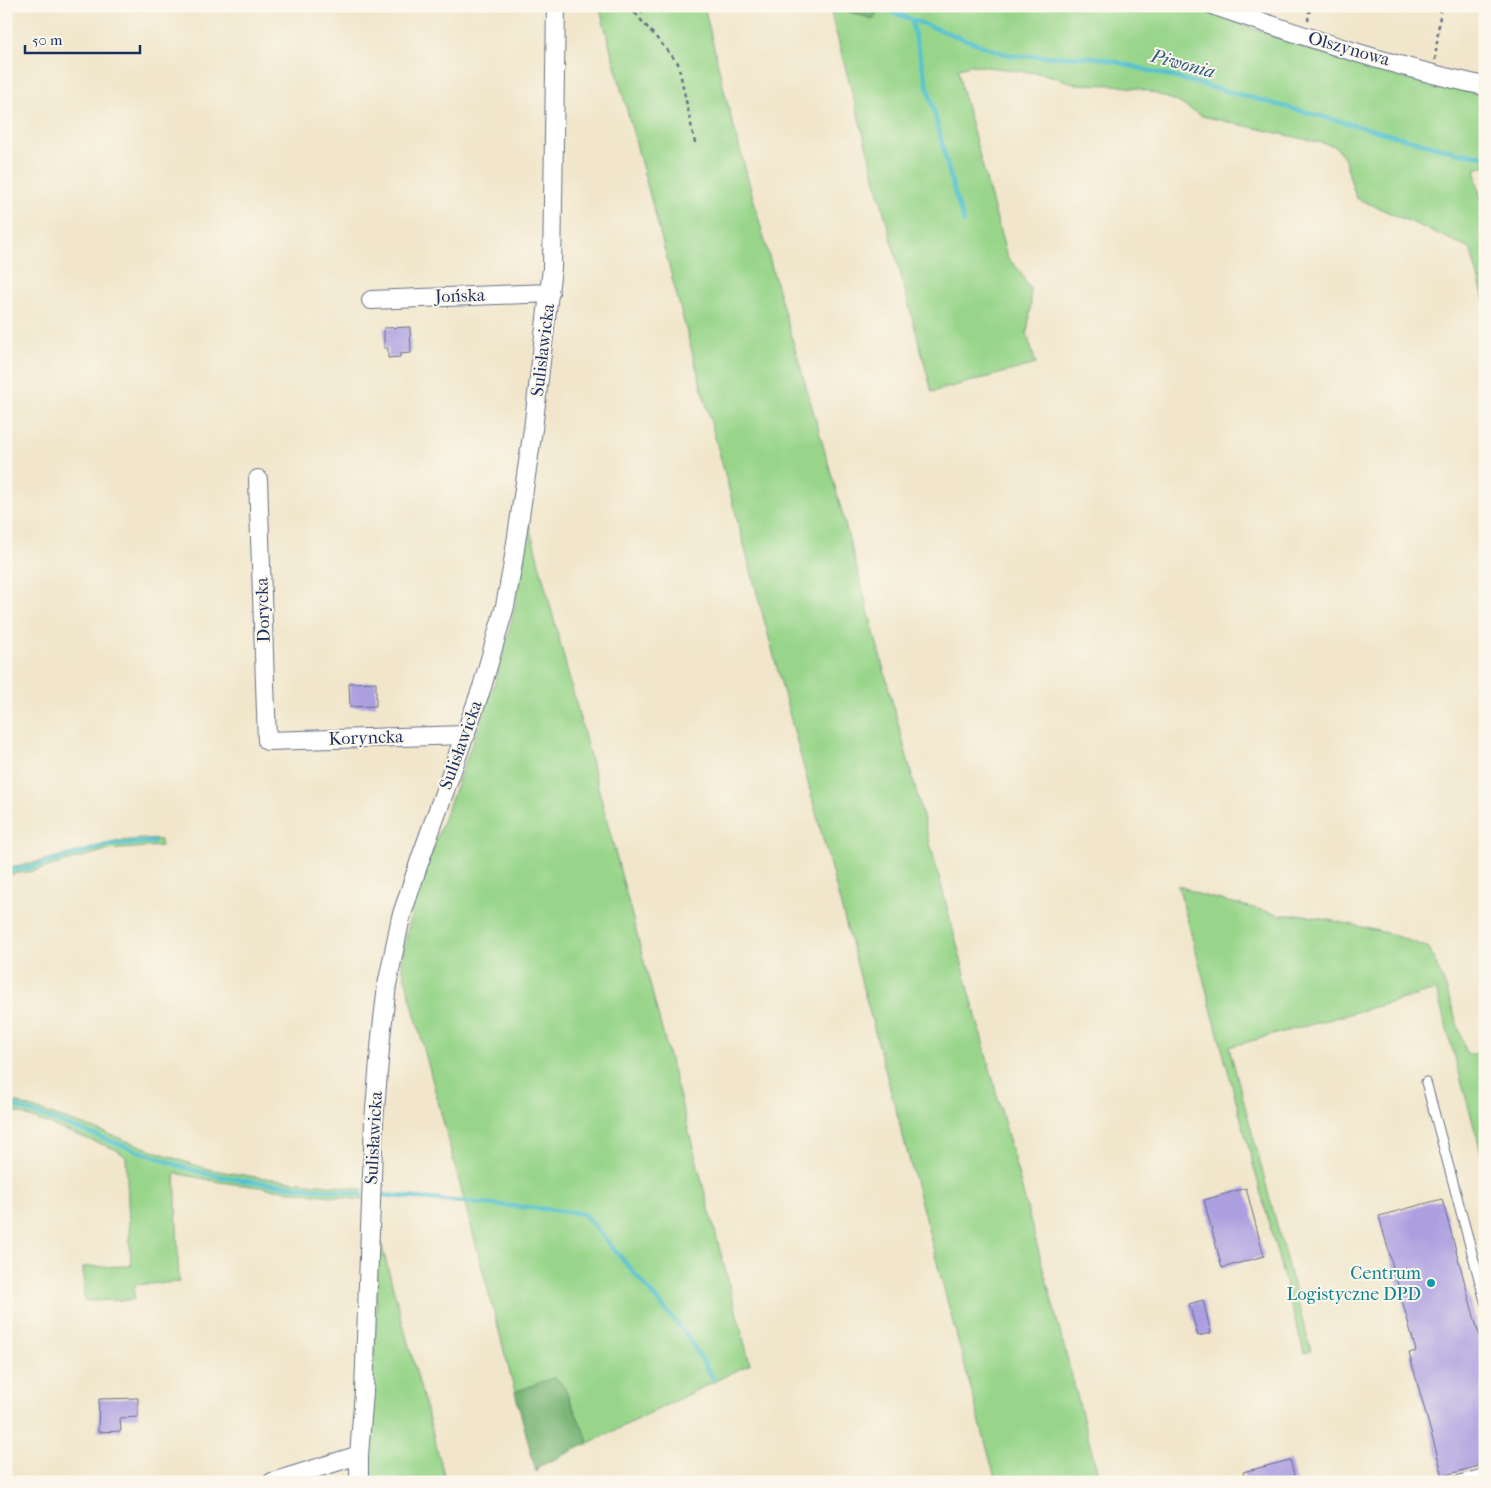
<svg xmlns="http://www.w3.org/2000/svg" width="1491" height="1488" viewBox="0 0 1491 1488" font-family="'IM FELL French Canon',serif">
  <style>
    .green { fill: #98d58a; stroke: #5a8274 }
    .forest { fill: #7ab676; stroke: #4a726a }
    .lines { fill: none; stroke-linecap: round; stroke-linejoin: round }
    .stream { stroke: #56c2d0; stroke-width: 4.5 }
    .building { fill: #ac9fe0 }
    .service-casing { stroke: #666f84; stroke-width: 11 }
    .minor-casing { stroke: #666f84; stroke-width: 20 }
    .path { stroke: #666f84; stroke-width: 2.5; stroke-dasharray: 4 4; stroke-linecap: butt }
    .service { stroke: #fff; stroke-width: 9 }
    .minor { stroke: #fff; stroke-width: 18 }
    .culture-dot { fill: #0f9aa8; stroke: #fbf7ec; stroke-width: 2 }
    .labels { text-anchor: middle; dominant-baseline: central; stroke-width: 4; stroke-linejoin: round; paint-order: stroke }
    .street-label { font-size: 18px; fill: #1b2f5e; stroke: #fbf7ec }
    .culture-label { font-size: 18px; fill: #0d838f; stroke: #fbf7ec; text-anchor: end }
    .water-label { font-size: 19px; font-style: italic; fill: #2d5b80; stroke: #fbf7ec }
  </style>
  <rect width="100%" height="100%" fill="#fbf7ec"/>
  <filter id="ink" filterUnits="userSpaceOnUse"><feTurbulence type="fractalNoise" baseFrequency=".02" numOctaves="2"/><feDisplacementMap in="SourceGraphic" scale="10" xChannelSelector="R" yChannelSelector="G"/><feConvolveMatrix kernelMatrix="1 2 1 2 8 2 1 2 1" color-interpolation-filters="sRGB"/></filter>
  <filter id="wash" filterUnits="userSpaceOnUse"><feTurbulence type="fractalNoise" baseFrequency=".0096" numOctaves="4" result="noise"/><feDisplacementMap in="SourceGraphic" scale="20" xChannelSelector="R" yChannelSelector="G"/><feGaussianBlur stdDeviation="1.12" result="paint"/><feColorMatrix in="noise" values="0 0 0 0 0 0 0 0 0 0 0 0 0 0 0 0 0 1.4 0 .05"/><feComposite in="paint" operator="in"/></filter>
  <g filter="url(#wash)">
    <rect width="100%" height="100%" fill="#f1e6cb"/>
    <path class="green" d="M599,6H704L726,98L778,290L836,490L1100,1482H996Z
      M829,6L873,19L880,6H1189L1302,45L1485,96V167L1476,168V179L1485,215V302L1470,248L1356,198L1344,157L1335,146L1202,116L1176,101L1145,90L1115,85L1076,84L1044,74L971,65L958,68L961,86L1007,257L1020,271L1030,289L1031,303L1027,334L1036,364L932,392Z
      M529,525L750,1364L589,1443L564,1387L555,1378L515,1392L401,962L415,896L493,688L508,636L521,579Z
      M142,839L161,840V846L107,850L34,871L6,875V867L29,864L119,841Z
      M1178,885L1201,895L1281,915H1303L1354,925L1391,934L1429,948L1445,985L1467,1054H1485V1166L1436,990L1229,1047L1311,1351L1304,1353Z
      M6,1099L92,1128L185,1162L212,1170L256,1177L363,1189L362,1200L220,1182L175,1173L179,1282L134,1285V1300L84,1301L83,1267L131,1266L126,1157L117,1150L6,1108Z
      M379,1236L446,1482H365L371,1414Z"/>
    <path class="forest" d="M833,6H880L873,19Z
      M555,1377L564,1387L589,1443L538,1467L536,1472L515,1392Z"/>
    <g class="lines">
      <path class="stream" d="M875,6L1002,53L1016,56L1093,57L1105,59L1460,153L1485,156
        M911,20L954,191L964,222
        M6,871L31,867L108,845L153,842
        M6,1103L183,1167L212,1175L248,1181L361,1194
        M382,1195L546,1209L584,1214L686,1334L713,1378"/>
    </g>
    <g id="blocks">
      <path class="building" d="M410,327L411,353L400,354V357L388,358V348H384V328Z
        M376,682V706L350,707L349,683Z
        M1246,1188L1264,1256L1222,1268L1204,1200Z
        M1442,1199L1485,1357V1464L1443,1476L1409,1353L1416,1351L1379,1216Z
        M1203,1300L1211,1333L1198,1336L1189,1304Z
        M138,1398V1417L120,1418L121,1431L98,1432L99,1399Z
        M1290,1460L1296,1482H1246L1243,1472Z"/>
    </g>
  </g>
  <g filter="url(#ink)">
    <use href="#blocks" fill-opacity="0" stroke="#666f84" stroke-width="1"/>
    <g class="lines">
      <defs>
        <path id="service" d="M1426,1082L1485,1301
          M1453,1482L1485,1473"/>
        <path id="minor" d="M1215,6C1303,36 1393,67 1485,86
          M371,300L550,293
          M258,479L267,741L466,735
          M272,1482L359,1455
          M359,1482V1455L364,1392L374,1121L381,1037L387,985L401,917L421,857L482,687L505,606L512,569L533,429L552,268L556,6"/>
      </defs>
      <use href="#service" class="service-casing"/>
      <use href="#minor" class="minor-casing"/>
      <path class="path" d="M627,6L635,13L664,6
        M635,13L678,63L695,143
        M1308,21L1310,6
        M1435,60L1441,6"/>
      <use href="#service" class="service"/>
      <use href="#minor" class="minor"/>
    </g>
  </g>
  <circle class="culture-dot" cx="1431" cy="1283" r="5"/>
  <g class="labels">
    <g class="street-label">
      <text transform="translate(1349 49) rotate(16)">Olszynowa</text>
      <text transform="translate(460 296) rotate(-2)">Jońska</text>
      <text transform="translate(543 350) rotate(-83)">Sulisławicka</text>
      <text transform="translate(263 610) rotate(-92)">Dorycka</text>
      <text transform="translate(366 738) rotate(-2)">Koryncka</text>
      <text transform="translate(461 745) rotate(-70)">Sulisławicka</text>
      <text transform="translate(374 1138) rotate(-87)">Sulisławicka</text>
    </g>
    <g class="culture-label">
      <text x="1421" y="1273">Centrum<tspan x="1421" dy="21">Logistyczne DPD</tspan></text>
    </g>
    <g class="water-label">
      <text transform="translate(1183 64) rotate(15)">Piwonia</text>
    </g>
  </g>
  <rect width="1491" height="1488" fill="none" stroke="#fbf7ec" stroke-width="25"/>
  <path d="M25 45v8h115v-8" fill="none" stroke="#1b2f5e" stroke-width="2.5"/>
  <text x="32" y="45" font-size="15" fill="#1b2f5e" stroke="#fbf7ec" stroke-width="4" paint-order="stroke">50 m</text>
</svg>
